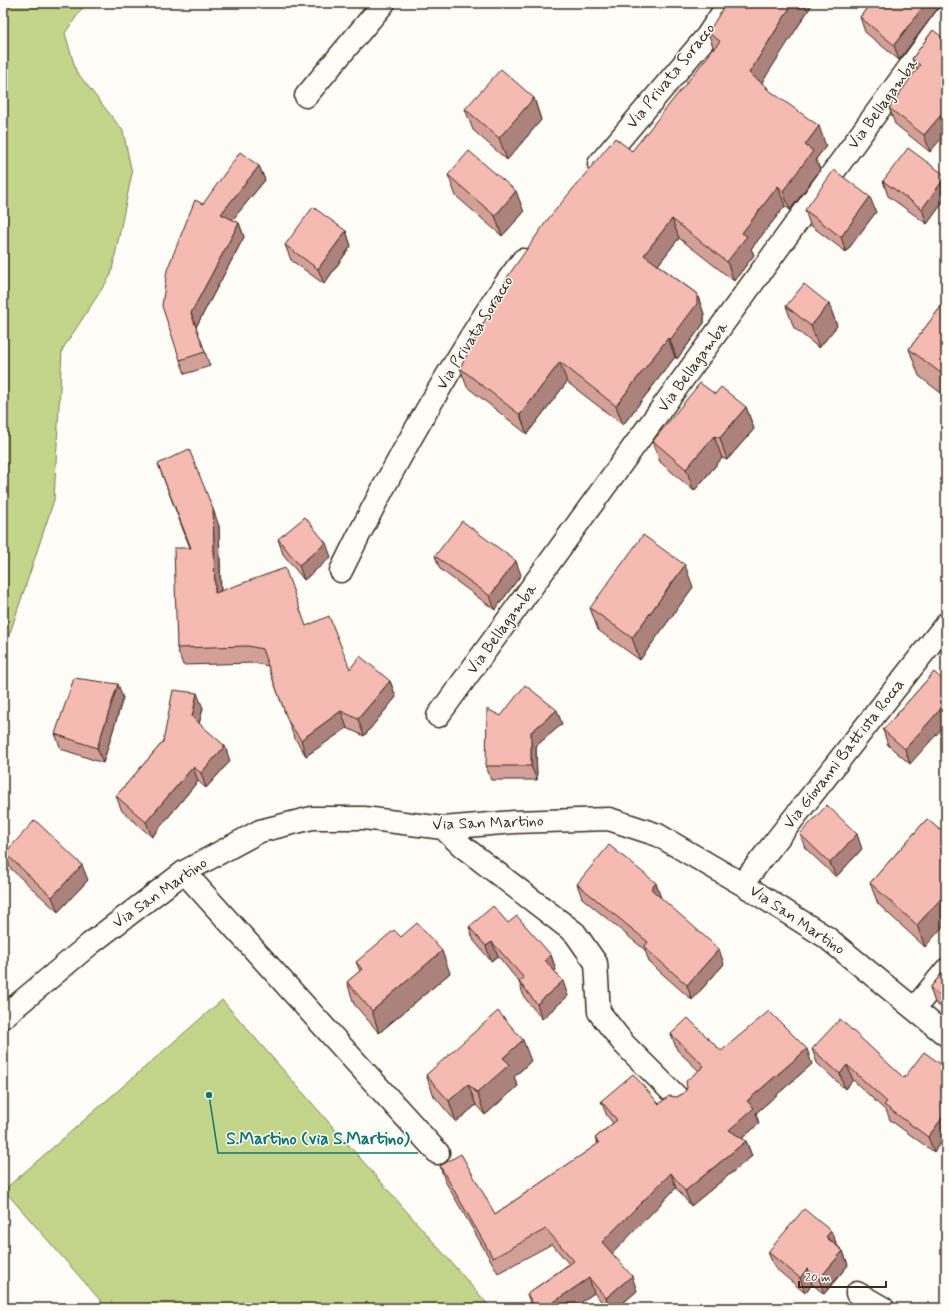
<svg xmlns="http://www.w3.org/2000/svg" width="949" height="1311" viewBox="0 0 949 1311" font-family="Mynerve,sans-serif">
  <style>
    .green { fill: #c2d58a; stroke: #7e8054 }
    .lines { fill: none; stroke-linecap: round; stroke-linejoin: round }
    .minor-casing { stroke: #3b2a1e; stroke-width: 25 }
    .minor { stroke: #fdfcf7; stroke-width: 22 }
    .wall { fill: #d3a098; stroke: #3b2a1e }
    .shaded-wall { fill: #ac827c; stroke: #3b2a1e }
    .building { fill: #f5bab1; stroke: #3b2a1e }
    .labels { text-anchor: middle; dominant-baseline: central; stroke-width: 3; stroke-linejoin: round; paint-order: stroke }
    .street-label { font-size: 16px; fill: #3b2a1e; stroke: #fdfcf7 }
    .leader { fill: none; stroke: #0f766e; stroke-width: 1.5 }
    .callout-dot { fill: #0f766e; stroke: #fdfcf7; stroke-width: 1.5 }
    .callout-label { font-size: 17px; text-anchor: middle; font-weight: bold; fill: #0f766e; stroke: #fdfcf7; stroke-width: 3; stroke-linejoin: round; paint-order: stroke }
  </style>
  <rect width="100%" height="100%" fill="#fdfcf7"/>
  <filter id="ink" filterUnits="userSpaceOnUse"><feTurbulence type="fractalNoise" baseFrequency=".025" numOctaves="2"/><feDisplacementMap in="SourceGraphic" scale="8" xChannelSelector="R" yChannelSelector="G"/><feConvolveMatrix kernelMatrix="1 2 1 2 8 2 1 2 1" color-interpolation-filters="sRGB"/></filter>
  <g filter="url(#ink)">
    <path class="green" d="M3,3H86L65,33L76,71L123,131L132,173L111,275L62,350L54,500L3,654Z
      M222,1000L491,1308H107L4,1190Z"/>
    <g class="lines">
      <defs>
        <path id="minor" d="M306,96L384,3
          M599,164L707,36L729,3
          M341,571C374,503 409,439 448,374C472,335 495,296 523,260
          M438,716L946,17
          M443,828L462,846L575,933L596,963L599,1012L624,1044L680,1100
          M184,872L438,1153
          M742,884L946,624
          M914,1009L946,970
          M3,1017L90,944L184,872L260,831L312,818H364L443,828L514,822L609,819L658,835L742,884L826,937L946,1035
          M857,1293L883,1308"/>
      </defs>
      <use href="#minor" class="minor-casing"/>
      <use href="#minor" class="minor"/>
    </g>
    <path class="wall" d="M813,3L761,83L767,87L768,89L826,146L816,159L820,170L790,210L785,206L751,249L754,255L734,281L679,238L658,265L697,294L704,314V323L677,359L675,357L623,425L567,382L527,434L467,387L460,368L714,49L708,33Z
      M871,3H938L939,7L899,60L865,32L860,17Z
      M933,30L930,152L895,124L889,108L917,70L912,59Z
      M534,98L541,120L507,160L473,130L465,109Z
      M259,166L265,180L232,220L239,223L244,237L196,327L210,366L185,374L180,360L203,204Z
      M448,175L524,212L502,236L456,196Z
      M946,176V198L927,224L888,196L883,181Z
      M805,210L876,212L846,252L810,225Z
      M346,231L351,246L324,284L291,260L285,245Z
      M946,300V397L919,376L909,349Z
      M829,304L837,326L819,348L794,328L786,306Z
      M715,394L746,407L754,429L727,460L722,458L694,491L660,462L653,441Z
      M158,464L219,526L221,591L306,626L350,669L390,681L396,697L364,736L347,728L306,756L294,737L268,666L254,663L183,665L177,648L190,548Z
      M278,539L331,557L304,580L283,554Z
      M435,556L521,575L495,610L440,569Z
      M693,587L640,660L598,630L590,608Z
      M934,672L910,764L888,745L883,730Z
      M123,698L103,763L61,749L55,734Z
      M203,708L199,724L230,761L206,788L198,781L152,837L122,811L116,796L163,742Z
      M501,716L562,724L536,746L537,780H491L486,766Z
      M927,819L925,947L878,904L870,883Z
      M800,834L862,849L836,877L805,848Z
      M5,853L88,880L58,912L10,868Z
      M577,884L661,898L724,964L692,1000L649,962L645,950L582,898Z
      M508,923L551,955L556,970L554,971L568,996L542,1019L524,997L519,982L498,956L491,961L474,941L469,927Z
      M401,937L450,973L379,1033L354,1004L347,982L360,971L356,962Z
      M946,968V1011L935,1003L930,988Z
      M671,1034L721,1051L812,1064L756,1113L759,1124L742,1138L746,1141L752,1156L691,1206L676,1188L612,1253L637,1291L617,1308H607L594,1293L573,1308H532L527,1294L569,1264L552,1244L498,1273L445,1181L440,1166L495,1214L598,1144L595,1138L613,1123L607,1116L601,1101L659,1104L677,1097L684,1093L699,1071L677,1050Z
      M812,1049L904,1078L946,1068V1135L934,1152L890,1120L887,1112L853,1080L845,1089L817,1063Z
      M531,1061L514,1077L518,1086L485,1115L476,1105L456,1122L434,1096L426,1075Z
      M831,1231L837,1245L843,1251L848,1265L824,1294L812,1284L805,1293L774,1267L768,1252Z"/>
    <path class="shaded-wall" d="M793,3H813L756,92L749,73Z
      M926,3H938L939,7L899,60L894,45Z
      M534,98L541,120L507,160L499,138Z
      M946,109V133L930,152L924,135Z
      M819,126L826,146L816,159L820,170L790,210L783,191L805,145Z
      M259,166L265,180L226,228L221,214Z
      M946,176V198L927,224L922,209Z
      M778,186L785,206L751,249L754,255L734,281L727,262L742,233Z
      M516,191L524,212L502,236L495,216Z
      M870,197L876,212L846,252L841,237Z
      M672,219L679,238L651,274L644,255Z
      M239,223L244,237L196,327L191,313Z
      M346,231L351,246L324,284L318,269Z
      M697,294L704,314V323L677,359L670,340Z
      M829,304L837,326L819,348L811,326Z
      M668,338L675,357L623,425L616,406Z
      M560,362L567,382L527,434L520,415Z
      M746,407L754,429L727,460L720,438Z
      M714,436L722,458L694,491L686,469Z
      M213,509L219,526L221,609L215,593Z
      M326,543L331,557L304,580L299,565Z
      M516,561L521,575L495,610L490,596Z
      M685,565L693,587L640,660L632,638Z
      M390,681L396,697L364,736L358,719Z
      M118,684L123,698L103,763L97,748Z
      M197,693L203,708L197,732L192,717Z
      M946,703V724L910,764L905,749Z
      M557,710L562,724L536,746L537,780L531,766V732Z
      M341,711L347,728L306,756L301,740Z
      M225,746L230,761L206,788L201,773Z
      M193,767L198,781L152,837L146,822Z
      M857,834L862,849L836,877L830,863Z
      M82,865L88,880L58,912L52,897Z
      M656,883L661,898L651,889Z
      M946,893V923L925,947L917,925Z
      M492,942L498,956L491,961L486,946Z
      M719,949L724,964L692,1000L687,985Z
      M442,951L450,973L379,1033L372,1011Z
      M551,955L556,970L550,975L545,960Z
      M563,981L568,996L542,1019L537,1004Z
      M523,1040L531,1061L514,1077L518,1086L485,1115L477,1093L503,1058Z
      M807,1049L812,1064L756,1113L759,1124L734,1145L729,1130L747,1101Z
      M847,1065L853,1080L845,1089L840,1074Z
      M468,1084L476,1105L456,1122L449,1101Z
      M946,1113V1135L934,1152L928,1137Z
      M746,1141L752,1156L691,1206L685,1191Z
      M671,1173L676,1188L608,1258L602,1242Z
      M831,1231L837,1245L826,1237Z
      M843,1251L848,1265L824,1294L819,1279Z
      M807,1269L812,1284L805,1293L800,1278Z
      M632,1276L637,1291L617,1308H610L606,1298Z
      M589,1278L594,1293L573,1308H545Z"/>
    <path class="building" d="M726,3H793L749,73L767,87L766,88L819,126L805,145L813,151L783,191L778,186L742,233L747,236L727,262L672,219L644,255L697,294V304L670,340L668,338L616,406L560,362L520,415L460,368L508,276L548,219L615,138L632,151L720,41L708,33Z
      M871,3H926L894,45L860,17Z
      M933,30L946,40V109L924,135L889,108L920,65L912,59Z
      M501,69L534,98L499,138L465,109Z
      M908,148L946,176L922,209L883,181Z
      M469,151L516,191L495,216L448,175Z
      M240,152L259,166L221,214L239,223L191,313L205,352L180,360L162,306L167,270L195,200L203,204Z
      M834,170L870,197L841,237L805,210Z
      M313,207L346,231L318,269L285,245Z
      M804,284L829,304L811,326L786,306Z
      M946,300V377L909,349Z
      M700,383L715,394L721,387L746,407L720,438L714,436L686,469L653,441Z
      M189,449L213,509L215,593L285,568L306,626L329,616L350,669L360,656L390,681L358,719L341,711L301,740L288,721L262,649L248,646L177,648L174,548H191L158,464Z
      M305,517L326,543L299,565L278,539Z
      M462,521L516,561L490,596L435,556Z
      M643,535L685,565L632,638L590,608Z
      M934,672L946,683V703L905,749L883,730Z
      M74,678L118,684L97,748L55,734Z
      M525,685L557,710L531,732V766H486L487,709L501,716Z
      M173,690L197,693L192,717L225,746L201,773L193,767L146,822L116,796L163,742Z
      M827,805L857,834L830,863L800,834Z
      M927,819L946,835V893L917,925L870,883Z
      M35,820L82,865L52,897L5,853Z
      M609,845L656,883L651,889L719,949L687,985L644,947L648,942L577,884Z
      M493,906L508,923L517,916L551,955L545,960L563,981L537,1004L519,982L524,978L492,942L486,946L469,927Z
      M417,923L442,951L372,1011L347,982L362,969L356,962L394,930L401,937Z
      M946,968V1000L930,988Z
      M498,1011L523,1040L503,1058L510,1064L477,1093L468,1084L449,1101L426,1075Z
      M769,1011L807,1049L747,1101L754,1108L729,1130L746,1141L685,1191L671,1173L602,1242L632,1276L606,1298L589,1278L545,1308H536L527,1294L574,1261L546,1229L493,1258L440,1166L461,1154L495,1214L599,1143L595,1138L617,1120L601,1101L633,1074L659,1104L669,1096L677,1097L684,1093L687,1088L686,1081L704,1066L671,1034L688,1018L721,1051Z
      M840,1019L904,1078L924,1052L946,1068V1113L928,1137L884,1105L887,1102L847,1065L840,1074L812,1049Z
      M804,1209L831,1231L826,1237L843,1251L819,1279L807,1269L800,1278L768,1252Z
      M52,1305L55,1308H51Z"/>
  </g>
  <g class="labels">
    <g class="street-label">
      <text transform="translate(671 76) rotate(-51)">Via Privata Soracco</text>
      <text transform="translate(883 104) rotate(-54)">Via Bellagamba</text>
      <text transform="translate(475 333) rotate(-58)">Via Privata Soracco</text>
      <text transform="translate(693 367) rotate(-54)">Via Bellagamba</text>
      <text transform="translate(502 629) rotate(-54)">Via Bellagamba</text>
      <text transform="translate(844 754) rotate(-52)">Via Giovanni Battista Rocca</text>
      <text transform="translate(488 823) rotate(-2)">Via San Martino</text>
      <text transform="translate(160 893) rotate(-35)">Via San Martino</text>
      <text transform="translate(797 920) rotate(34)">Via San Martino</text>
    </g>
  </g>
  <path class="leader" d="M209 1095L218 1153H418"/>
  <circle class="callout-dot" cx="209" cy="1095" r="4"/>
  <g class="callout-label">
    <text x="318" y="1144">S.Martino (via S.Martino)</text>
  </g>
  <rect width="949" height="1311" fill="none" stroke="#fdfcf7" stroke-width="16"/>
  <rect x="8" y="8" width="933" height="1295" fill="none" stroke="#3b2a1e" stroke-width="1.5" filter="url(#ink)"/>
  <path d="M799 1281v6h87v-6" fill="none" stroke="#3b2a1e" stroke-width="2"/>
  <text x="805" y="1281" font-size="12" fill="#3b2a1e" stroke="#fdfcf7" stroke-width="3" paint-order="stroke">20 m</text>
</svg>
